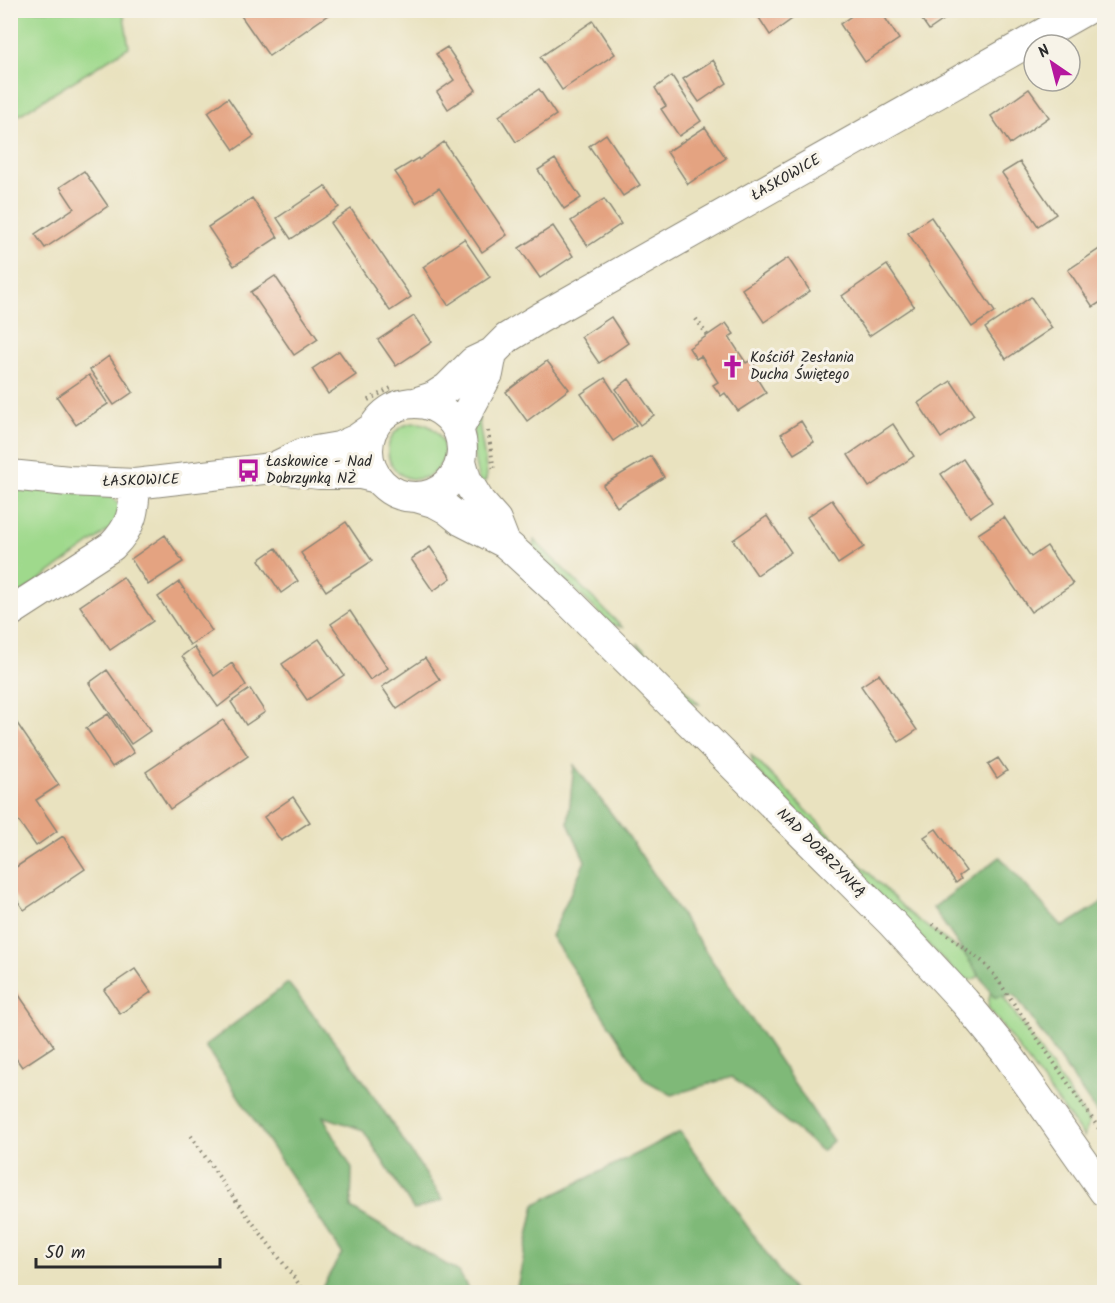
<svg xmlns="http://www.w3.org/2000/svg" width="1115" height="1303" viewBox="0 0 1115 1303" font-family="Kalam,sans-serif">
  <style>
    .green { fill: #9fd98c; stroke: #65825c; stroke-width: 1.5 }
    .forest { fill: #7fb978; stroke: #557252; stroke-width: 1.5 }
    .building { fill: #e4a381 }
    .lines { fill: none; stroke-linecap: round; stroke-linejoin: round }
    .minor-casing { stroke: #8a8675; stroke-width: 32 }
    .path { stroke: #8a8675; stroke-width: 4; stroke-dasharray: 1.5 4.5; stroke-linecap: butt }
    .minor { stroke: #fff; stroke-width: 30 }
    .labels { text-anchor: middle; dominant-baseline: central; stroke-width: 6; stroke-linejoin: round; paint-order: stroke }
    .street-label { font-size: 15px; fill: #2b2b2b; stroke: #f7f3e8 }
    .poi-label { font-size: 15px; fill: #2b2b2b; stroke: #f7f3e8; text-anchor: start }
  </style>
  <rect width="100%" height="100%" fill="#f7f3e8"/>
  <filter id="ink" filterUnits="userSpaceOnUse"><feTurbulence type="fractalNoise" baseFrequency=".0167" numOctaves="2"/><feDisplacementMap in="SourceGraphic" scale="12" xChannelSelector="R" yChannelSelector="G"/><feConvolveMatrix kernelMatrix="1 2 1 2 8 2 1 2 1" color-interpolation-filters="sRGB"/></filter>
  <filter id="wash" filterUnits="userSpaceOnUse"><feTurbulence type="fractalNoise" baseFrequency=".008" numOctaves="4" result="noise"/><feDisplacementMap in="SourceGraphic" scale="24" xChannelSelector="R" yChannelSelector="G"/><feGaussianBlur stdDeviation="1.35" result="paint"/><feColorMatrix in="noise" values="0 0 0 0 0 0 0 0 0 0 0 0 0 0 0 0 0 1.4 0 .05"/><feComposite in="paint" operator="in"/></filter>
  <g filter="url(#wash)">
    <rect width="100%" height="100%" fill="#e9e2bf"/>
    <path class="green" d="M11,10L123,11L129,47L11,120Z
      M478,415L487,474L486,480L480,486C474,461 469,439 478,415Z
      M388 451a28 28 0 1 1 56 0a28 28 0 1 1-56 0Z
      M10,488L109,495C118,502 123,507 124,519L10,601Z
      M534,540L622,627L612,625L533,549Z
      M637,643L699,704L689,702L643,658Z
      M751,755L906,910C932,933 963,949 987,973L971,980L961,978L754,768Z
      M996,986L1089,1122L1084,1137L988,1007L990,993Z"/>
    <path class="forest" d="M574,765L627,834L833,1141L822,1151L732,1077L672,1095L645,1080L551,936L585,861L568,823Z
      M1000,857L1063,927L1103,902L1104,904V1123L1015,995L994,997L933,908Z
      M288,983L355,1068L443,1200L414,1210L363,1130L323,1116L352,1169L351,1208L459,1272L470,1292H319L342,1253L205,1046Z
      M680,1132L794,1292H516L535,1204Z"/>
    <g id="blocks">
      <path class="building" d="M237,10H335L269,56Z
        M754,10H786L792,19L770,35Z
        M860,10H880L899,39L865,62L840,24Z
        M915,10H958L929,30Z
        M593,21L615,54L562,90L540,57Z
        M447,47L476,90L448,109L437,92L454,80L436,54Z
        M713,60L727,83L699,102L683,79Z
        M672,76L701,121L679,136L661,109L666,106L655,88Z
        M539,89L556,115L516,142L499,116Z
        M1029,89L1049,117L1010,144L991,116Z
        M228,98L254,136L234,150L208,112Z
        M705,127L726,158L688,184L667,152Z
        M606,134L640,185L623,196L589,146Z
        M444,142L507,235L482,252L439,188L416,203L395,172L418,158L419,160Z
        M555,159L581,198L564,209L538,170Z
        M1020,162L1056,214L1038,226L1002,173Z
        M84,171L108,206L45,248L35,234L74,208L60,187Z
        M325,186L339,207L291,239L277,218Z
        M252,198L278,237L234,266L208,227Z
        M604,199L621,224L588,246L571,221Z
        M351,209L411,297L390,311L330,223Z
        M931,217L995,312L972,327L908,233Z
        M553,226L573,256L540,278L519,248Z
        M464,239L490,277L448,305L423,267Z
        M1104,246V300L1093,307L1068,270Z
        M788,258L810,291L764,322L742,289Z
        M887,265L914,306L869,336L842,296Z
        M275,276L318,339L294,355L251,292Z
        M1031,297L1052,328L1006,359L985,328Z
        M414,316L432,342L396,366L378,340Z
        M611,317L628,343L599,363L581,337Z
        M726,323L734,334L729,337L746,363L751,360L758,371L754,374L766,393L738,411L725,393L721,396L713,385L718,382L701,356L696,359L689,348Z
        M339,351L356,375L328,394L312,369Z
        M109,356L133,392L114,405L90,370Z
        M547,361L569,389L527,421L506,392Z
        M89,375L108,404L76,425L57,397Z
        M605,378L636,425L613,441L581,394Z
        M629,379L654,415L640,425L616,389Z
        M951,381L974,415L941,438L918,403Z
        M801,421L814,442L794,454L781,434Z
        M893,424L914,456L869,487L848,455Z
        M651,456L664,477L617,507L603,485Z
        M963,459L992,502L970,517L941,474Z
        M832,500L864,547L838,564L807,517Z
        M767,516L791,552L757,575L733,540Z
        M1004,517L1031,557L1047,546L1073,584L1031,612L978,534Z
        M346,522L372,561L326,591L301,553Z
        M165,535L183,562L148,585L131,559Z
        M430,547L451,578L433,591L411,559Z
        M276,548L298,581L281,593L259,560Z
        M123,577L153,621L110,650L80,606Z
        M179,582L212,631L190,645L158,597Z
        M350,611L388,668L370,680L331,624Z
        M319,639L344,675L307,700L282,664Z
        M194,647L214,676L232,663L246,685L218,707L182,656Z
        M425,658L440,680L397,709L382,687Z
        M107,670L150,731L131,744L89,683Z
        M879,674L917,730L899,742L861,686Z
        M250,689L265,712L246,725L231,702Z
        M10,713L59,785L36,800L57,831L36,846L10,809V773L15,770L10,763Z
        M108,714L134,753L112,767L86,728Z
        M223,720L248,756L170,809L146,772Z
        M998,758L1007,771L997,778L988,764Z
        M293,797L310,822L281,841L264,817Z
        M936,829L966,871L959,876L961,879L956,883L924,837Z
        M63,836L85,869L24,910L10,890V871Z
        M135,969L151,992L120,1014L104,990Z
        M10,982L54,1046L22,1067L10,1050Z"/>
    </g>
  </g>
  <g filter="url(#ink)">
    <use href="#blocks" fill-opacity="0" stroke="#8a8675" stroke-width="1.5"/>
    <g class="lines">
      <defs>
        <path id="minor" d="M415,403L433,397L447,388L473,362L492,353L507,338L540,318L1085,10
          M368 450a47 47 0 1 1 94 0a47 47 0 1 1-94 0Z
          M458,430L488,374L492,353
          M461,461L466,479L480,502L496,520L505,543
          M275,467L304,453L339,447L357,439L374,427
          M10,475L69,481L135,484L272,468L319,474H360L377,478
          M416,497L436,503L447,509L462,521L505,543L512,549L562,595L891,922L964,1001L1006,1052L1104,1191
          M10,612L112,546C132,526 134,512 135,484"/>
      </defs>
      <use href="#minor" class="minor-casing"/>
      <path class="path" d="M696,319L708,336
        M368,400L393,387
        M488,431L494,471
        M933,924L983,962L995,976L1104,1136
        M191,1136L228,1190L305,1292"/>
      <use href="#minor" class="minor"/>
    </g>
  </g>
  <defs>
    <symbol id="church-bare" viewBox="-9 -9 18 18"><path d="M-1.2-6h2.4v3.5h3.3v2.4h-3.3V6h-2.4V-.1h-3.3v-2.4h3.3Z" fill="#b5179e" stroke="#f7f3e8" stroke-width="2.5" paint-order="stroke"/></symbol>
    <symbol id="bus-bare" viewBox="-9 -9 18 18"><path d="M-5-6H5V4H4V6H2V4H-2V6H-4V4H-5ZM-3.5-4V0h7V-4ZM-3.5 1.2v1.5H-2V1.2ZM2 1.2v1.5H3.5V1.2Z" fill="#b5179e" stroke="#f7f3e8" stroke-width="2.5" paint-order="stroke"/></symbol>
  </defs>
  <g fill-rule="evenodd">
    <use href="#church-bare" x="716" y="350" width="33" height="33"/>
    <use href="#bus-bare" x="232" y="454" width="33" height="33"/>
  </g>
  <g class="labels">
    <g class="street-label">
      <text transform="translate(786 178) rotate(-30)">ŁASKOWICE</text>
      <text transform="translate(141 481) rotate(-2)">ŁASKOWICE</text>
      <text transform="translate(821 853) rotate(45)">NAD DOBRZYNKĄ</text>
    </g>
    <g class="poi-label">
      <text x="750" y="358">Kościół Zesłania<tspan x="750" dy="17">Ducha Świętego</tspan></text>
      <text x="266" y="462">Łaskowice - Nad<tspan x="266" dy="17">Dobrzynką NŻ</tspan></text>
    </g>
  </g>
  <rect width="1115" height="1303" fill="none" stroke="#f7f3e8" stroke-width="36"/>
  <g transform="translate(1052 63) rotate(325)"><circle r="28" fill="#f7f3e8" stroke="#a5a39c" stroke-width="1.5"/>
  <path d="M0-4.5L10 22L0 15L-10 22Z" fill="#b5179e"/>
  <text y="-9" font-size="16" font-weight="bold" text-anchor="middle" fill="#2b2b2b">N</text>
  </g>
  <path d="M36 1258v9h184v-9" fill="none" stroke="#2b2b2b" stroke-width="3"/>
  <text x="45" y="1258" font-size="18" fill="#2b2b2b" stroke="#f7f3e8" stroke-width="4.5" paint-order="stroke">50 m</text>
</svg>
